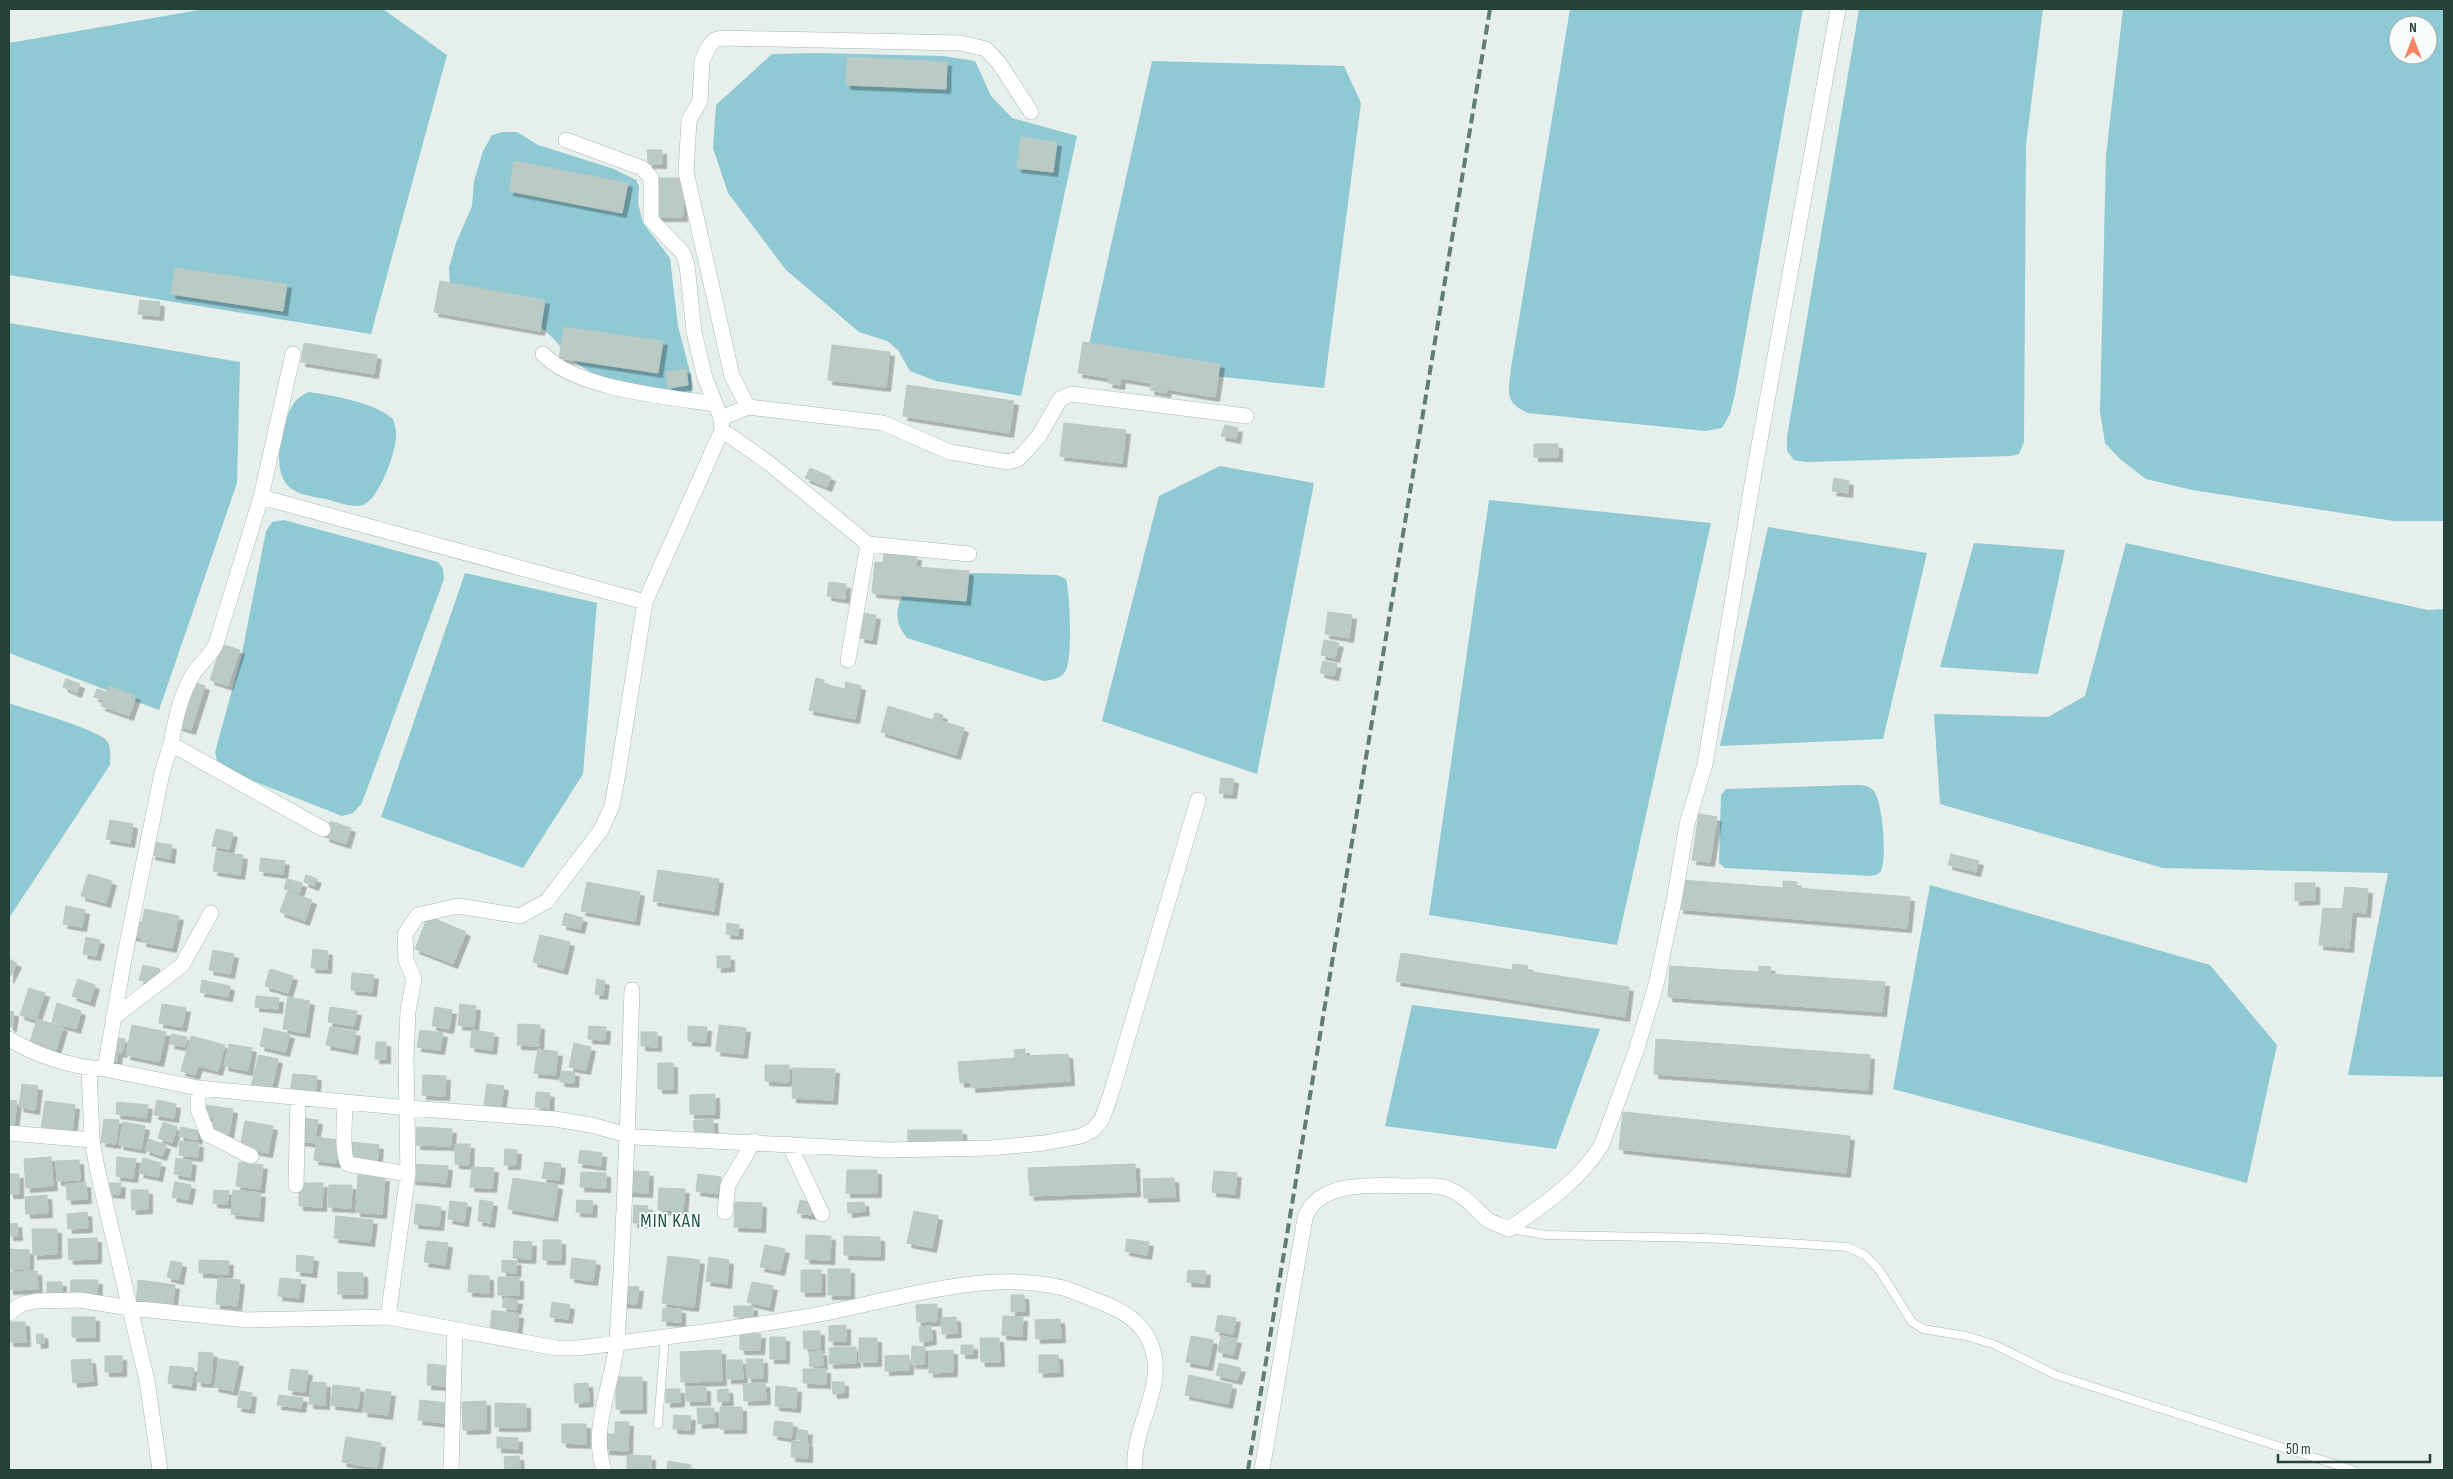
<svg xmlns="http://www.w3.org/2000/svg" width="2453" height="1479" viewBox="0 0 2453 1479" font-family="'Sofia Sans Condensed',sans-serif">
  <style>
    .water { fill: #8ec9d4; fill-rule: evenodd }
    .building { fill: #bbcac4; stroke: #b8c9c2; filter: url(#shadow) }
    .lines { fill: none; stroke-linecap: round; stroke-linejoin: round }
    .lane-casing { stroke: #a8b8b2; stroke-width: 9 }
    .street-casing { stroke: #a8b8b2; stroke-width: 16 }
    .lane { stroke: #fff; stroke-width: 8 }
    .street { stroke: #fff; stroke-width: 15 }
    .rail { stroke: #5f7d75; stroke-width: 4; stroke-dasharray: 10 5; stroke-linecap: butt }
    .labels { text-anchor: middle; dominant-baseline: central; stroke-width: 4; stroke-linejoin: round; paint-order: stroke }
    .quarter-label { font-size: 19px; letter-spacing: 1px; fill: #1f5548; stroke: #f7fbf9 }
  </style>
  <defs>
    <filter id="shadow"><feDropShadow dx="4.5" dy="4.5" stdDeviation="0" flood-color="#0004"/></filter>
  </defs>
  <rect width="100%" height="100%" fill="#e6efeb"/>
  <path class="water" d="M205,9H383L447,55L371,334L9,275V43Z
    M1570,9H1803L1735,394L1730,414L1722,428L1705,431L1528,413C1503,402 1509,391 1511,368Z
    M1859,9H2043L2026,145L2024,442L2019,454L2011,456L1806,462L1794,460L1787,451V437Z
    M2123,9H2444V521H2394L2192,490L2146,479L2120,459L2105,443L2100,412L2106,155ZM2398,25H2428V55H2398Z
    M817,53L943,56L975,61L991,96L1012,118L1077,136L1021,396L936,381L910,371L898,350L887,341L859,332L786,270L728,193L713,148L716,105L772,54Z
    M1152,61L1344,66L1361,103L1324,388L1085,362Z
    M502,132H517L538,145L614,169L636,180L639,186L638,203L643,223L670,258L678,326L691,376L692,393L687,397C660,393 604,381 582,367C564,355 555,335 534,323C508,309 478,299 450,287L449,268L456,243L472,206L474,181L483,151L492,135Z
    M9,323L240,362L237,483L159,710L9,653Z
    M309,392C334,396 374,402 393,419C395,426 397,431 396,438C395,454 379,499 363,505C354,508 339,503 330,500C307,495 284,495 280,468C278,455 279,443 283,430C288,413 292,398 309,392Z
    M1220,466L1314,483L1257,774L1102,721L1159,496Z
    M1489,500L1711,523L1617,945L1429,915Z
    M284,520L438,562L443,569L444,579L362,803L353,813L342,816L228,771L218,764L215,752L241,658L266,531L272,522Z
    M1768,527L1927,553L1883,739L1720,746Z
    M1974,543L2065,550L2038,674L1940,667Z
    M2126,543L2428,610L2444,609V1077L2348,1075L2388,873L2163,868L1940,804L1934,714L2048,717L2085,696Z
    M465,573L597,603L583,774L523,868L381,817Z
    M978,573L1057,575L1066,579C1070,592 1073,662 1065,672C1060,679 1051,680 1044,681L907,638C888,614 901,600 912,576Z
    M9,703C28,710 92,728 105,739C112,745 110,756 110,765L9,918Z
    M1854,785C1862,785 1867,785 1873,790C1883,800 1887,858 1881,871C1878,875 1875,875 1871,876L1725,868L1719,863L1721,795L1726,789Z
    M1930,885L2210,965L2277,1045L2247,1183L1893,1089Z
    M1412,1005L1600,1029L1556,1149L1385,1126Z"/>
  <path class="building" d="M847,57L947,62L946,89L846,85Z
    M1021,137L1057,142L1053,172L1017,168Z
    M647,150H662V164H648Z
    M514,161L628,183L622,213L509,191Z
    M655,178H683V217H655Z
    M175,268L287,284L283,311L171,294Z
    M440,281L545,300L540,331L434,312Z
    M140,300L160,302L159,316L138,314Z
    M564,327L663,341L658,373L559,358Z
    M1083,342L1220,364L1215,397L1167,389L1166,393L1150,390L1151,383L1121,378L1120,385L1108,383L1109,378L1078,373Z
    M304,343L377,355L374,374L301,362Z
    M832,345L890,352L886,387L828,380Z
    M686,369L688,385L668,388L666,372Z
    M907,385L1014,401L1009,433L903,416Z
    M1064,423L1126,430L1122,463L1060,456Z
    M1225,425L1238,428L1236,439L1221,436Z
    M1534,444H1558V457H1534Z
    M810,468L831,477L827,487L805,478Z
    M1834,478L1849,481L1848,493L1832,491Z
    M884,553L917,556L916,567L969,571L966,601L872,593L875,562L883,563Z
    M829,582L846,584L845,599L827,596Z
    M1328,612L1352,615L1349,638L1325,634Z
    M863,613L876,615L872,640L860,638Z
    M1324,640L1339,643L1335,658L1321,655Z
    M222,644L240,650L228,686L210,680Z
    M1323,661L1337,664L1334,676L1320,673Z
    M816,678L824,680V684L845,689L846,682L861,686L855,719L809,710Z
    M66,679L80,684L77,693L63,687Z
    M192,681L205,686L191,730L178,726Z
    M109,686L136,696L129,716L101,706L103,700L94,697L97,689L106,692Z
    M888,706L933,720L935,713L943,715L941,721L964,728L956,755L881,732Z
    M1221,778L1234,779L1232,794L1219,793Z
    M1699,814L1717,817L1710,862L1692,860Z
    M110,820L133,824L130,843L106,839Z
    M330,821L351,828L346,844L325,837Z
    M216,829L233,833L229,849L212,846Z
    M154,842L172,845L170,859L151,855Z
    M216,852L243,855L240,875L213,871Z
    M1951,854L1979,861L1976,872L1948,865Z
    M261,858L285,861L283,874L259,871Z
    M658,870L719,879L714,911L653,901Z
    M88,874L112,881L106,903L81,896Z
    M306,875L317,879L314,886L304,882Z
    M287,879L302,883L299,893L284,889Z
    M1682,880L1783,888V881L1797,882L1796,888L1910,897L1907,928L1679,909Z
    M587,882L640,892L635,921L581,911Z
    M2295,883H2315V900L2295,901Z
    M2345,887L2368,889L2366,913L2352,912L2349,948L2319,945L2323,908L2342,909Z
    M287,892L312,900L305,921L280,912Z
    M66,906L85,910L82,927L63,924Z
    M145,909L179,916L172,948L142,942L143,938L131,936L135,921L142,922Z
    M565,913L583,918L580,929L562,925Z
    M428,916L466,932L453,964L415,949Z
    M727,923L739,925L738,935L726,934Z
    M540,935L570,942L563,970L533,962Z
    M86,937L100,940L96,956L83,954Z
    M313,949L328,951L327,969L311,968Z
    M213,950L234,954L230,974L209,970Z
    M1401,953L1512,970L1513,964L1528,966L1527,971L1629,987L1625,1017L1396,981Z
    M717,956H730V967L717,968Z
    M9,959L17,963L9,979Z
    M143,965L160,969L156,985L139,980Z
    M1670,966L1759,972V966L1771,967L1770,974L1885,982L1882,1012L1668,997Z
    M270,969L293,976L288,993L265,986Z
    M352,973L374,975L372,992L351,990Z
    M78,979L95,985L90,1002L72,996Z
    M597,979L605,981L603,995L595,994Z
    M202,980L230,986L228,997L200,992Z
    M29,988L45,993L36,1020L20,1015Z
    M256,996L279,998L278,1009L255,1007Z
    M288,997L310,1001L305,1033L283,1029Z
    M57,1003L81,1011L76,1029L52,1022Z
    M162,1004L186,1008L182,1027L159,1023Z
    M460,1004L476,1006L474,1027L458,1025Z
    M330,1007L357,1011L354,1026L328,1022Z
    M435,1007L452,1010L449,1029L432,1026Z
    M9,1011L14,1012L12,1027L9,1026Z
    M37,1019L63,1027L56,1050L30,1042Z
    M518,1024L540,1025L539,1046L517,1045Z
    M132,1025L166,1032L159,1062L126,1055Z
    M719,1025L746,1028L743,1054L716,1051Z
    M589,1026L606,1027L605,1040L588,1039Z
    M688,1026L707,1027L706,1042L688,1041Z
    M330,1027L356,1032L353,1050L326,1045Z
    M264,1028L290,1034L285,1052L260,1046Z
    M420,1030L443,1033L440,1050L417,1047Z
    M472,1030L494,1033L492,1050L470,1047Z
    M641,1032H657V1047L641,1046Z
    M172,1034L187,1037L185,1047L170,1044Z
    M191,1036L225,1045L218,1071L198,1066L195,1075L181,1071Z
    M114,1037L125,1039L122,1053L118,1052L116,1066L109,1064Z
    M1656,1039L1870,1055L1868,1090L1654,1074Z
    M376,1042H386V1059H375Z
    M574,1043L591,1047L586,1070L569,1067Z
    M229,1044L252,1048L248,1071L224,1066Z
    M538,1049L558,1052L555,1075L534,1073Z
    M1025,1049V1056L1068,1054L1070,1081L971,1088V1082L960,1083L958,1062L1015,1058L1014,1050Z
    M259,1055L278,1059L271,1091L251,1086Z
    M658,1063H673V1089H658Z
    M765,1065H789V1082L765,1081Z
    M793,1068L835,1069L833,1100L792,1098Z
    M561,1071L575,1072L574,1083L560,1082Z
    M293,1074L317,1076L315,1095L290,1092Z
    M423,1075L446,1076L445,1096L422,1095Z
    M22,1084L38,1086L35,1110L19,1107Z
    M487,1084L504,1086L501,1107L484,1105Z
    M536,1092L550,1093L549,1109L535,1107Z
    M715,1094V1114H690V1095Z
    M9,1100L17,1101L14,1126H9Z
    M157,1100L176,1104L174,1118L154,1115Z
    M45,1101L75,1105L72,1133L41,1130Z
    M117,1102L148,1105L146,1118L116,1114Z
    M205,1105L233,1109L229,1134L212,1131L214,1118L203,1116Z
    M1623,1112L1850,1136L1846,1173L1619,1149Z
    M301,1118L318,1120L315,1137L339,1140L336,1163L314,1160L316,1143L298,1141Z
    M104,1119L119,1120L116,1144L101,1142Z
    M713,1119L714,1134L695,1135L693,1121Z
    M245,1121L273,1126L268,1153L240,1148Z
    M123,1122L145,1126L141,1149L119,1145Z
    M163,1122L177,1127L172,1143L158,1138Z
    M181,1127L199,1131L197,1140L179,1136Z
    M417,1127L452,1129L451,1146L416,1145Z
    M908,1130H962V1146L908,1145Z
    M149,1139L166,1145L162,1156L145,1150Z
    M180,1141L199,1143L198,1157L179,1155Z
    M352,1142L379,1145L377,1164L350,1161Z
    M455,1144H470L469,1165L455,1164Z
    M505,1149L517,1150L516,1165H504Z
    M580,1150L602,1153L601,1166L578,1163Z
    M51,1157L53,1186L26,1188L24,1159Z
    M117,1157L136,1159L133,1178L116,1176Z
    M143,1158L161,1163L158,1177L139,1173Z
    M176,1158L192,1161L190,1177L174,1174Z
    M79,1160L80,1180L57,1181L56,1161Z
    M239,1162L263,1165L260,1189L236,1186Z
    M545,1162L561,1164L559,1180L542,1178Z
    M412,1164L448,1166L446,1183L411,1180Z
    M1135,1164L1136,1192L1030,1196L1028,1168Z
    M472,1167L494,1168L492,1188L470,1187Z
    M847,1170H877V1193H846Z
    M634,1171L649,1172L648,1193L627,1192L628,1177L633,1178Z
    M1214,1171L1237,1173L1235,1194L1212,1192Z
    M581,1172L606,1173V1188L580,1187Z
    M9,1174H19V1194H9Z
    M698,1174L721,1177L718,1194L696,1191Z
    M358,1175L385,1177L382,1214L356,1212Z
    M513,1178L558,1185L553,1217L508,1209Z
    M1174,1178L1175,1197L1144,1198L1143,1179Z
    M175,1182L191,1185L188,1200L172,1197Z
    M86,1183L87,1199L67,1200L66,1184Z
    M109,1183H121L120,1194L108,1193Z
    M299,1183H323L322,1207L299,1206Z
    M329,1185H352L351,1208L328,1207Z
    M659,1188L685,1189L683,1211L658,1210Z
    M131,1190H148V1209L132,1210Z
    M214,1190L229,1191L227,1204L213,1203Z
    M233,1190L261,1193L259,1217L231,1214Z
    M47,1195L48,1213L26,1214L25,1197Z
    M480,1200L493,1202L490,1223L478,1221Z
    M577,1200L593,1201L592,1213L576,1212Z
    M800,1200L813,1203L811,1215L797,1213Z
    M450,1201L467,1203L464,1222L448,1219Z
    M735,1202L762,1203L761,1228L734,1227Z
    M864,1202L865,1211L848,1213L847,1203Z
    M416,1204L441,1207L439,1226L414,1224Z
    M634,1205L648,1206L647,1223H633Z
    M914,1211L938,1216L932,1248L907,1243Z
    M87,1212L88,1228L68,1229L67,1214Z
    M336,1216L373,1220L370,1242L334,1238Z
    M17,1223L18,1236H9V1224Z
    M32,1229H57V1254L33,1255Z
    M806,1235L831,1236L830,1260L805,1259Z
    M844,1236L880,1237V1256L844,1255Z
    M97,1238V1259L69,1260L68,1239Z
    M1127,1239L1149,1242L1147,1255L1125,1251Z
    M543,1240H561V1260H543Z
    M427,1241L448,1243L445,1265L424,1262Z
    M514,1241L532,1242L531,1259L513,1258Z
    M765,1245L785,1249L780,1271L760,1267Z
    M9,1249L29,1250V1269H9Z
    M297,1255L314,1257L312,1273L296,1271Z
    M668,1256L700,1260L694,1307L662,1303Z
    M709,1257L729,1260L727,1284L706,1281Z
    M572,1258L596,1261L593,1281L570,1278Z
    M199,1260L229,1261L228,1274L199,1273Z
    M502,1260L517,1261L516,1273L502,1272Z
    M171,1261L182,1263L179,1280L167,1277Z
    M828,1269H850V1295H828Z
    M801,1270H821V1292H801Z
    M1188,1270L1206,1271L1205,1283L1187,1282Z
    M37,1271L38,1289L9,1290V1272Z
    M338,1272L363,1273V1294H338Z
    M469,1275L489,1276V1293L468,1292Z
    M498,1277H519V1295H498Z
    M218,1278L240,1280L237,1306L216,1304Z
    M280,1278L301,1280L299,1298L278,1296Z
    M71,1280H98L97,1299L70,1298Z
    M138,1280L175,1285L172,1308L136,1304Z
    M47,1282H62V1298L47,1297Z
    M752,1282L773,1286L769,1307L747,1302Z
    M623,1286L639,1287L637,1304L621,1303Z
    M1011,1295H1024L1025,1311L1011,1312Z
    M504,1298L518,1300L516,1310L502,1307Z
    M552,1302L570,1305L568,1319L550,1317Z
    M937,1304V1321L917,1322L916,1305Z
    M734,1306H753V1317H734Z
    M663,1308L681,1309V1322L662,1321Z
    M492,1310L519,1314L517,1334L490,1330Z
    M1218,1315L1236,1318L1233,1334L1215,1331Z
    M1003,1316L1023,1317L1022,1336L1002,1335Z
    M72,1317H95V1337H72Z
    M956,1317L957,1333L942,1334L941,1318Z
    M1060,1319L1061,1338L1036,1339L1035,1320Z
    M9,1322H25L26,1342H9Z
    M846,1325V1341H829V1326Z
    M931,1326L932,1340L920,1342L919,1327Z
    M803,1331H820V1349H804Z
    M740,1333L761,1334L760,1350H740Z
    M36,1334H43L44,1343L37,1344Z
    M1191,1336L1213,1340L1208,1366L1186,1362Z
    M1221,1336L1237,1339L1233,1355L1218,1352Z
    M770,1337H785V1359H770Z
    M859,1338H877V1362H859Z
    M980,1338H999L1000,1362H981Z
    M961,1345H973V1354H961Z
    M912,1346L925,1347L924,1364H911Z
    M856,1347V1363L829,1364V1348Z
    M721,1350L722,1381L681,1382L680,1352Z
    M953,1350V1372L929,1373V1351Z
    M822,1351L823,1365L810,1367L809,1352Z
    M199,1352L213,1353L211,1383L197,1382Z
    M909,1355V1370L885,1371V1356Z
    M1039,1355H1058L1059,1372L1039,1373Z
    M105,1356H122V1372H105Z
    M91,1359L93,1381L73,1383L71,1360Z
    M219,1359L239,1362L233,1391L214,1387Z
    M746,1359H763V1378H747Z
    M727,1360H742L743,1379H727Z
    M1219,1363L1241,1368L1237,1380L1216,1375Z
    M428,1364L450,1366L449,1386L427,1385Z
    M170,1366L194,1368L191,1386L168,1383Z
    M291,1369L308,1371L305,1392L288,1390Z
    M803,1369H826V1384L803,1383Z
    M1189,1375L1232,1385L1228,1404L1185,1395Z
    M616,1377H642V1409H616Z
    M311,1382L326,1383L325,1405L309,1404Z
    M832,1382H844V1393L833,1394Z
    M588,1383L589,1402L575,1403L574,1384Z
    M765,1383L766,1400L744,1401L743,1384Z
    M333,1385L360,1388L358,1408L331,1405Z
    M776,1386L797,1388L796,1408L775,1406Z
    M686,1387H706V1401H686Z
    M366,1389L391,1392L388,1415L363,1412Z
    M666,1389H680V1402L666,1403Z
    M728,1389L729,1401L718,1402L717,1390Z
    M240,1391L252,1393L250,1409L237,1407Z
    M279,1395L303,1398L301,1408L277,1405Z
    M420,1400L447,1403L444,1423L418,1420Z
    M486,1401V1429L463,1430L462,1402Z
    M495,1403L526,1404V1427H495Z
    M720,1407H742V1429H720Z
    M697,1408H714L715,1423L698,1424Z
    M674,1415L691,1416L690,1430L673,1429Z
    M775,1421L793,1423L791,1438L773,1435Z
    M615,1422H629L628,1451L605,1450V1434H615Z
    M562,1424H586V1444L562,1443Z
    M798,1429L808,1431L807,1441L796,1439Z
    M346,1437L381,1443L377,1468L342,1462Z
    M497,1437L518,1438V1449L497,1448Z
    M792,1441L808,1442V1458L791,1457Z
    M627,1455L651,1456V1470H627Z
    M519,1456L520,1470H505L504,1457Z
    M668,1461L691,1465L690,1470H667Z"/>
  <g class="lines">
    <defs>
      <path id="lane" d="M1511,1229L1546,1235L1706,1238L1847,1247L1865,1255L1880,1271L1912,1322L1923,1329L1966,1336L1993,1344L2056,1375L2353,1470
        M658,1424L665,1337"/>
      <path id="street" d="M543,354C575,389 669,397 715,404
        M748,407L732,376L686,172L689,120L700,101L702,61L708,48L714,40L722,38L961,43L986,49L999,63L1031,112
        M721,418L748,407L883,423L950,452L1008,462L1018,459L1024,453L1039,436L1060,399L1071,394L1246,416
        M722,430L770,464L868,544L969,554
        M261,497L293,354
        M848,660L868,544
        M323,829L171,744C175,721 180,697 192,676C199,664 210,657 216,644L261,497L645,602
        M113,1018L182,965L211,913
        M9,1039C36,1055 73,1068 105,1069L198,1088L408,1108L555,1119L591,1125L635,1137L888,1150L991,1148L1044,1143L1081,1136L1093,1130L1102,1119L1111,1094L1198,800
        M89,1068L92,1140L97,1168L147,1381L160,1470
        M105,1069L124,959L162,773L171,744
        M198,1088V1109L208,1135C224,1141 236,1150 251,1156
        M345,1102C345,1117 341,1153 348,1164L408,1174
        M9,1133L92,1140
        M789,1144L822,1214
        M296,1185L298,1098
        M725,1212L728,1185L754,1141
        M9,1313L22,1304L36,1301L80,1300L130,1308L247,1320L388,1317L556,1348H578C652,1339 725,1330 799,1318C880,1305 981,1267 1063,1288C1074,1291 1085,1296 1095,1300C1118,1308 1140,1319 1150,1342C1169,1387 1131,1425 1135,1470
        M388,1317L408,1174L406,1058L408,1011L414,979L406,960L405,934L418,915L458,906L520,916L547,901L601,830L612,806L618,773L645,602L722,430L721,418L705,378L694,332L687,265L683,253L651,220V178L642,168L566,140
        M451,1470L455,1329
        M604,1470C589,1427 614,1383 617,1340C625,1223 628,1107 632,990
        M1262,1470L1305,1218C1318,1180 1375,1185 1407,1186C1421,1186 1437,1184 1449,1189C1466,1196 1475,1209 1488,1220C1494,1224 1503,1226 1509,1229C1543,1205 1581,1180 1602,1144L1636,1051L1656,985L1674,901L1687,824L1705,764L1754,473L1838,9"/>
    </defs>
    <use href="#lane" class="lane-casing"/>
    <use href="#street" class="street-casing"/>
    <use href="#lane" class="lane"/>
    <use href="#street" class="street"/>
    <path class="rail" d="M1248,1470L1490,9"/>
  </g>
  <g class="labels">
    <g class="quarter-label">
      <text x="671" y="1221">MIN KAN</text>
    </g>
  </g>
  <rect width="2453" height="1479" fill="none" stroke="#24423a" stroke-width="20"/>
  <g transform="translate(2413 40)"><circle r="24" fill="#f7fbf9" stroke="#a3b1ad"/>
  <path d="M0-4L9 19L0 12L-9 19Z" fill="#f4845f"/>
  <text y="-8" font-size="14" font-weight="bold" text-anchor="middle" fill="#24423a">N</text>
  </g>
  <path d="M2278 1454v8h152v-8" fill="none" stroke="#24423a" stroke-width="2.5"/>
  <text x="2286" y="1454" font-size="15" fill="#24423a" stroke="#f7fbf9" stroke-width="4" paint-order="stroke">50 m</text>
</svg>
